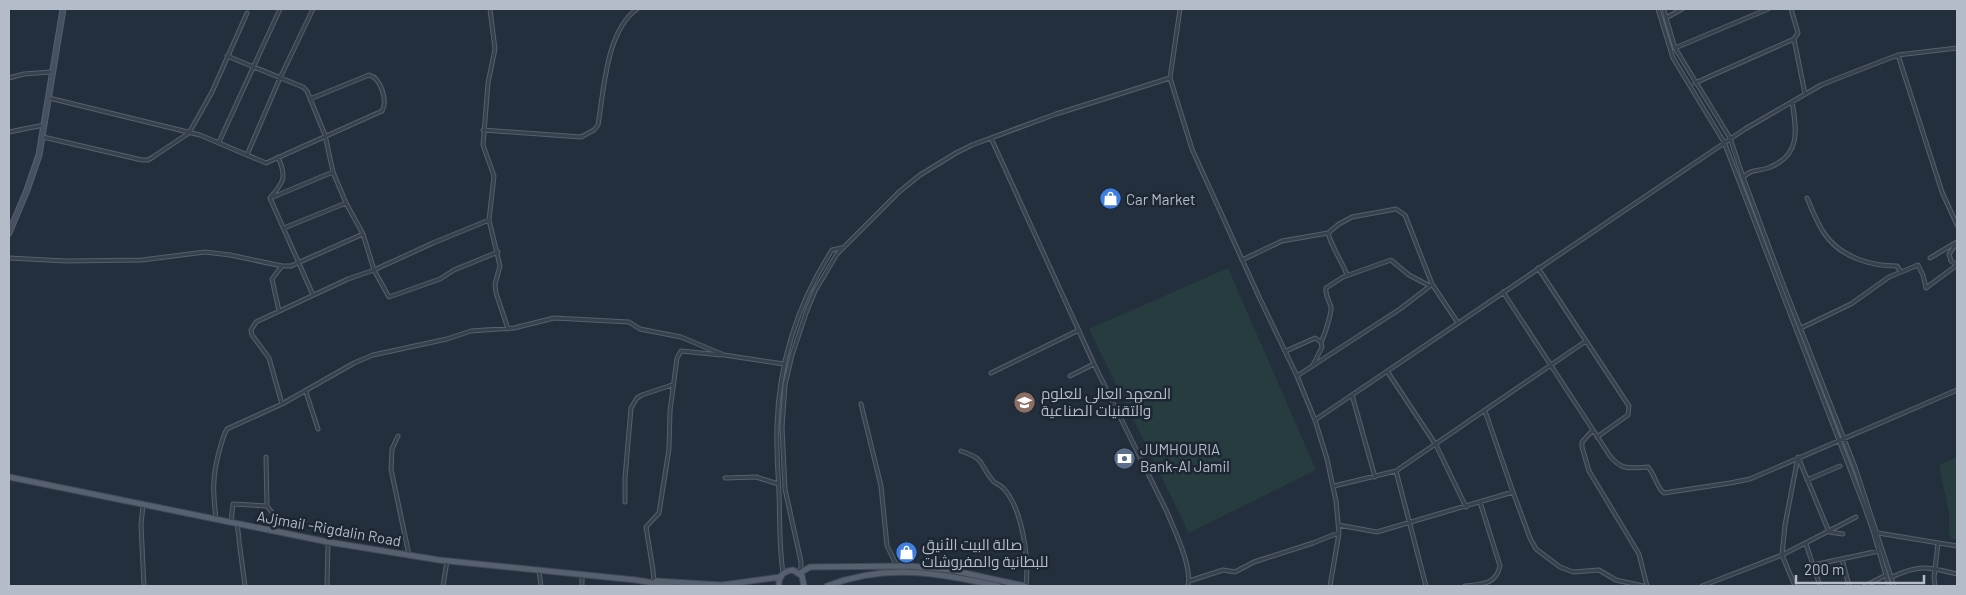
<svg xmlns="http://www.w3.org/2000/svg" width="1966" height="595" viewBox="0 0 1966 595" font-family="Barlow,Cairo,sans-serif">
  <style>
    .green { fill: #263c3f }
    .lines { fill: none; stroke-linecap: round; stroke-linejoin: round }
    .street-casing { stroke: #565f6c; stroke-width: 5 }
    .secondary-casing { stroke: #565f6c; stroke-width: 7 }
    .primary-casing { stroke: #414a57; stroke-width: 7 }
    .street { stroke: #38414e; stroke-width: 3 }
    .secondary { stroke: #465061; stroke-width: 5 }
    .primary { stroke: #56606e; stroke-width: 5 }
    .labels { text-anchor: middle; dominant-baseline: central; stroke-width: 5; stroke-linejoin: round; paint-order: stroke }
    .poi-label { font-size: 15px; fill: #b4bcc9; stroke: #1d2633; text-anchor: start }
    .street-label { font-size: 15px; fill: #b4bcc9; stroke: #1d2633 }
  </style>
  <rect width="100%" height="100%" fill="#242f3e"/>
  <path class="green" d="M1228,268L1316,470L1189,533L1089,329Z
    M1957,457V540L1951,539L1949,532V513L1939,465Z"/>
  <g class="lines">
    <defs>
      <path id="street" d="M490,9L495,49L488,83L483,145L494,176L489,220L500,266L495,284L496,293L508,329
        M1180,9L1170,78L1192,149L1260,299L1297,376L1315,420L1327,459L1336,501L1339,533L1330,586
        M1658,9L1673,58L1724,142L1864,505L1874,534L1889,586
        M1664,9L1666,18
        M1682,9L1666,18L1675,48L1730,138L1743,177L1781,279L1855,467L1894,586
        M1794,39L1805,94
        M1675,48L1768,9
        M1898,55L1942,192L1957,225
        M227,56L303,87L307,91L325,135L333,172L346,203L363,234L374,270L389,297L440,279L454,270L498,252
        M9,78L24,74L51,72L53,69
        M1695,83L1794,39L1798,33L1791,9
        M49,98L200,135L266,163L382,111C388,101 381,78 369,75L310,99
        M483,130L581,137L594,130L598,125C604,90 606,31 637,9
        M9,132L44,125
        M43,137L142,160H148L153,157L189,133L212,92L247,13
        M991,138L1094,364L1167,512C1175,532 1192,565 1188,586
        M219,142L280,9
        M247,155L280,78L313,9
        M278,157C287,177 284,182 270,198L313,295
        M1743,177C1754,168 1756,172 1768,168C1801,156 1797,130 1792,102
        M273,197L333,172
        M1807,198C1812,209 1817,223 1824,233C1840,257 1870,266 1897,266L1901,272L1918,265L1923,275L1926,288L1957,265
        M284,228L346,203
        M1328,233C1332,248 1342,261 1347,275
        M1956,244L1949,254L1951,261L1957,265
        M9,258L66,261L142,260L205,252L230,255L282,266H291L363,234
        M1930,258L1957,242
        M1242,260L1282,241L1328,233L1339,224L1352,217L1396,209L1405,215L1432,284L1458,323
        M1538,268L1629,406L1628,415L1597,437
        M1503,292L1610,456C1622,471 1630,468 1648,467C1655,474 1656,487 1664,493L1730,483L1750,479L1957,390
        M279,311L272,279L282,266
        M1801,328L1851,304L1889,277L1901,272
        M1321,342C1324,337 1332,312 1331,307C1329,300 1325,295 1326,288L1343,277L1391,260L1409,275L1430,286
        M1286,351L1315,338L1321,342L1322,347L1313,365
        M1387,371L1436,445L1466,507
        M991,373L1079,330
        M1070,376L1094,364
        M1297,376L1400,309L1430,286
        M306,392L318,429
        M1352,395L1375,477
        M282,404L269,358L252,335L251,330L256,322L348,279L374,270L433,243L489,220
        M861,404L881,486L887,546L897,566
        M1485,411L1513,492L1530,538L1536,549L1560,567L1573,572L1599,570L1616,580L1643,586
        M1315,420L1745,129L1821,85L1859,70L1898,55L1957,48
        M1593,430L1582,442V447L1589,471L1639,554L1647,586
        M398,436L392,449L391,469L409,555
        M961,451C987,460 978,463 993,481C997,484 1002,486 1005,490C1023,512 1029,559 1026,586
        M266,457L267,506
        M1798,457L1829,532L1843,534
        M1396,471L1426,586
        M725,478L756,477L778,484
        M1807,480L1840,466
        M1334,486L1396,471L1586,341
        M625,502V478L631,408L637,398L642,395L672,385
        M143,505L141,525L144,586
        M216,519C213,493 212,477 219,452C221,444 223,436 227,429L282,404L354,363L373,355L447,339L471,331L514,328L554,318L629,322L640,329L681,337L724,355L784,364
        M231,522L233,504L267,506L274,515L273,531
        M237,524L239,538
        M1338,525L1377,532L1513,492
        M1878,533L1957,546
        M239,541L245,586
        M1806,544L1820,586
        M1842,559L1849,586
        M1813,565L1879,551
        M539,571L541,586
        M798,572L801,568V562L785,489L782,427L785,385L792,355L806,313L815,291L837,254L899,192L920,175L956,153L972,145L1056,114L1170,78
        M783,573C779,547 780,520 779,493C778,471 776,448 777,425C779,362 798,303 832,250L841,248
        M582,575V586
        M1892,577C1920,564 1928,567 1957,574
        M1189,581L1223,570L1235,572L1254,562L1313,543L1338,533
        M654,583L653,570L646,527L659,513L669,449L670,411L677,358L681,351L721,355
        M327,586L328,542
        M443,586L447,561
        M1465,586C1481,584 1496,585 1500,566L1480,502
        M1702,586L1782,555L1856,517
        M1795,586L1782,555L1785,525L1798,457
        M1865,586L1886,575
        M1935,586L1934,578L1938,543"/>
      <path id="secondary" d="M9,233L27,190L39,155L63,9"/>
      <path id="primary" d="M9,477L328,542L439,560L636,580L671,586
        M800,573L810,567L910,566L951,570L1025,586
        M656,581L722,585L781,577
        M779,586C778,577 783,571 793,570L802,576L804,586
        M827,586C887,563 937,573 998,586"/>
    </defs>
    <use href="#street" class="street-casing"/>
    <use href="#secondary" class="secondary-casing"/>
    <use href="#primary" class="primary-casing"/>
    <use href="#street" class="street"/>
    <use href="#secondary" class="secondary"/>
    <use href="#primary" class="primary"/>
  </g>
  <defs>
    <symbol id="shop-disc" viewBox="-11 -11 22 22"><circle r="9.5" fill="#3f7fe0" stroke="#1d2633"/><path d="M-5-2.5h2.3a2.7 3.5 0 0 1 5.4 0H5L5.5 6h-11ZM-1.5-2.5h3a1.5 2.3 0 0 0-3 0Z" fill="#fff"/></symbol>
    <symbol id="university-disc" viewBox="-11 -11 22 22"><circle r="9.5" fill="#8d6e63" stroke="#1d2633"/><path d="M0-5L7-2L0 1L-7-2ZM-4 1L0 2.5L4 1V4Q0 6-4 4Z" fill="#fff"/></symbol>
    <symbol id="bank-disc" viewBox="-11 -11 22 22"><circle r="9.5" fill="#5c6f8a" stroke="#1d2633"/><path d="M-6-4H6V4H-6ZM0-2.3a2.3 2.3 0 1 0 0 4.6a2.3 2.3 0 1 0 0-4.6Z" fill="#fff"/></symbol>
  </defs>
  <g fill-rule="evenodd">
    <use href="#shop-disc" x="1098" y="186" width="25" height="25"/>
    <use href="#university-disc" x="1012" y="390" width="25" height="25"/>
    <use href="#bank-disc" x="1112" y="446" width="25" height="25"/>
    <use href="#shop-disc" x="894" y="540" width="25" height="25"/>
  </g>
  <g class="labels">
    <g class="poi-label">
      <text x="1126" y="199">Car Market</text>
      <text x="1041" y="393">المعهد العالي للعلوم<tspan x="1041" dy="17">والتقنيات الصناعية</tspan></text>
      <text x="1140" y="449">JUMHOURIA<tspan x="1140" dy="17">Bank-Al Jamil</tspan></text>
      <text x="922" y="544">صالة البيت الأنيق<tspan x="922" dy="17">للبطانية والمفروشات</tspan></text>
    </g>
    <g class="street-label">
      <text transform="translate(329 528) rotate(10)">AJjmail -Rigdalin Road</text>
    </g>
  </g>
  <rect width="1966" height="595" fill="none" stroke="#b4bcc9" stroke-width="20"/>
  <path d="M1796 575v8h128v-8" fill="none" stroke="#b4bcc9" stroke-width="2.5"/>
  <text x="1804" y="575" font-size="15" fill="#b4bcc9" stroke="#1d2633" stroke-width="4" paint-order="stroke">200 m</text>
</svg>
